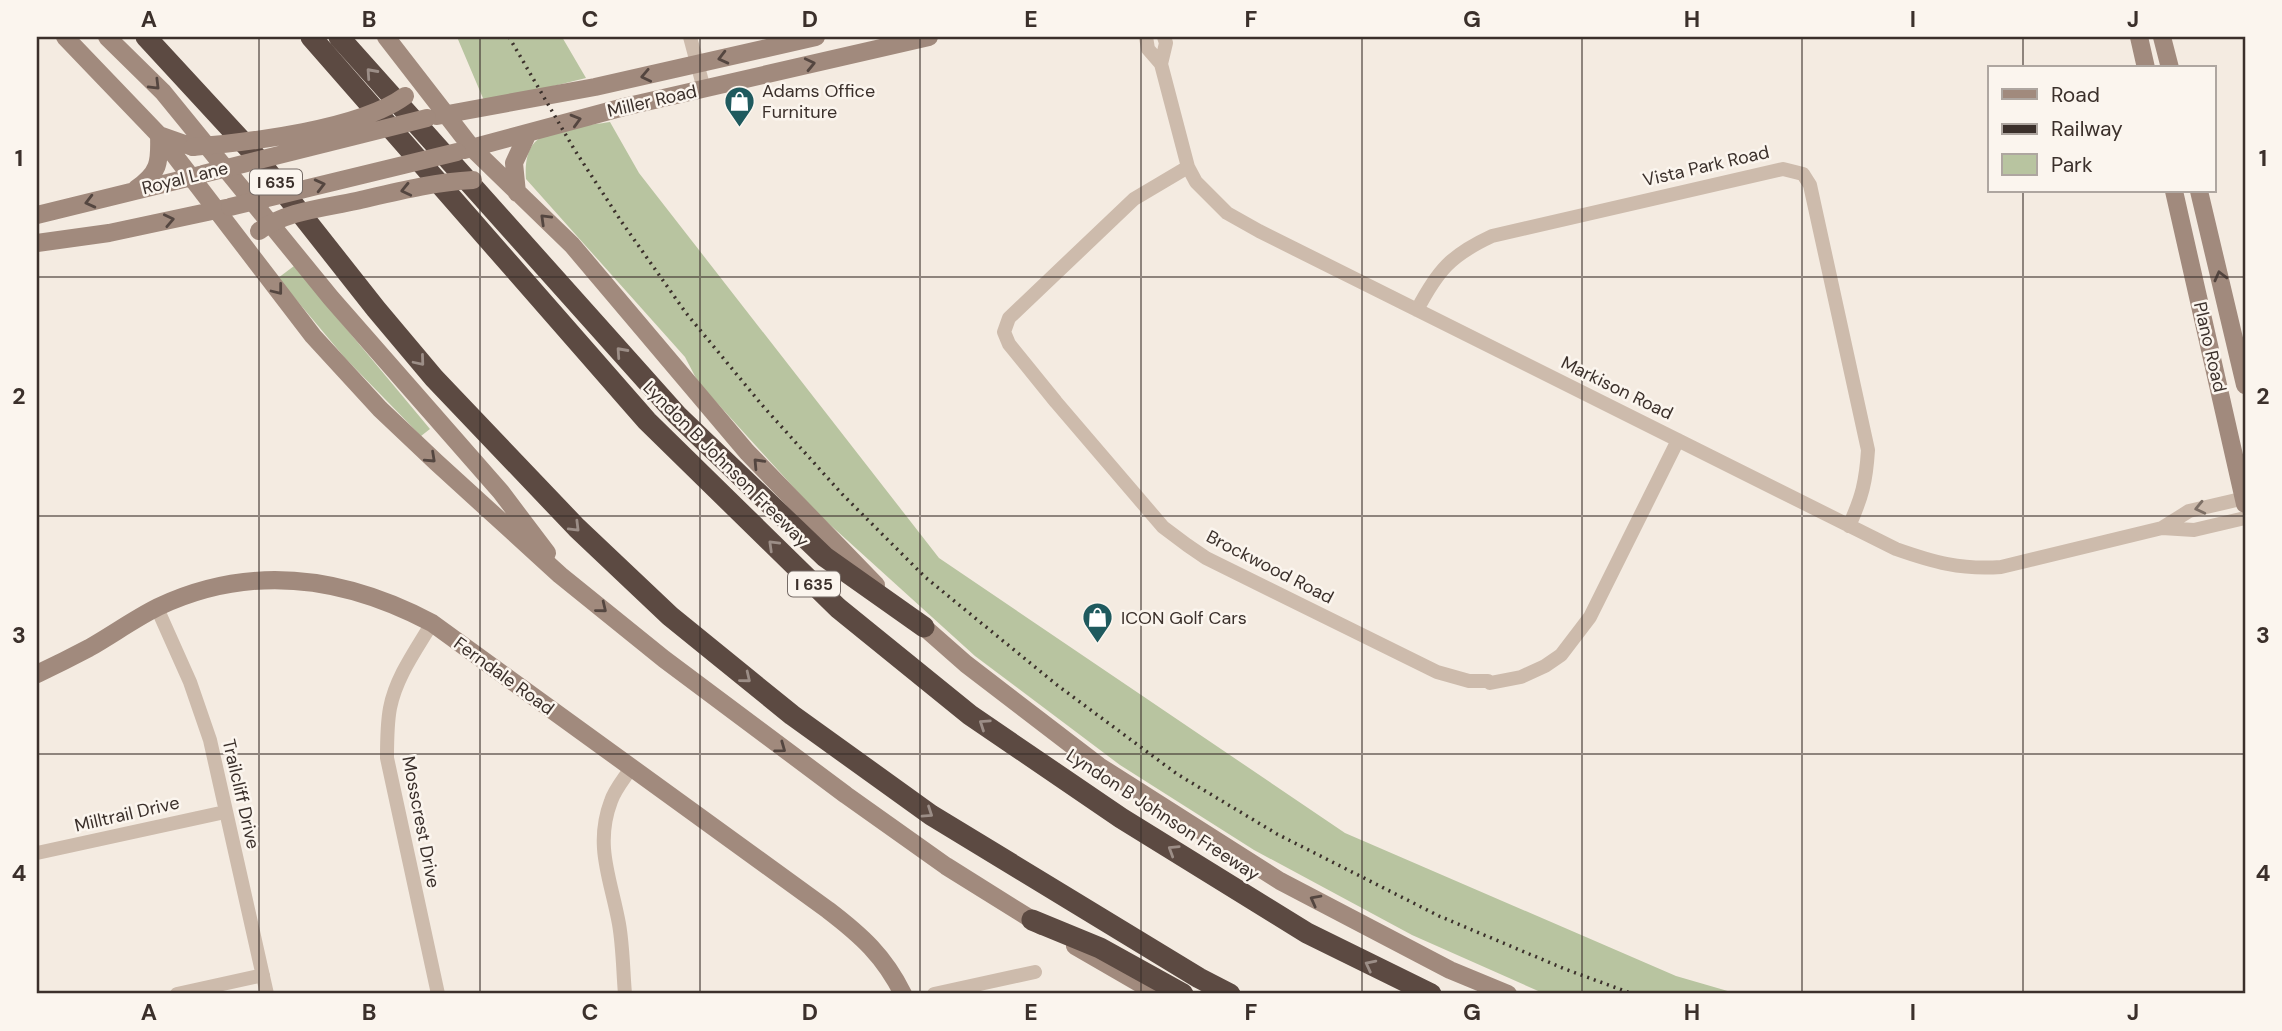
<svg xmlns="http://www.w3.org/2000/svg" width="2282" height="1031" viewBox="0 0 2282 1031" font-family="'DM Sans',sans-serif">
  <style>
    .green { fill: #b8c4a0 }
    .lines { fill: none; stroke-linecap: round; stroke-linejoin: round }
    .street { stroke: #cdbbac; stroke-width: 14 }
    .secondary { stroke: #a18a7d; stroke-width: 18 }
    .highway { stroke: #5c4a42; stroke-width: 21 }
    .rail { stroke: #3b302b; stroke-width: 3.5; stroke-dasharray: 2 5; stroke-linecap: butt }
    .secondary-bridge { stroke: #a18a7d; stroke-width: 18 }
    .oneway { stroke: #544640 }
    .oneway2 { stroke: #9c8e87 }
    .oneway3 { stroke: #7d6f65 }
    .grid { fill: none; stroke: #3b302b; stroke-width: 2; stroke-opacity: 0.55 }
    .labels { text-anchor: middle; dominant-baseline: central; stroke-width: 5; stroke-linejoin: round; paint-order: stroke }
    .shield { fill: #fbf5ee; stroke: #756b66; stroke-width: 2 }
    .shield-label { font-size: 16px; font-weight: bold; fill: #3b302b }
    .poi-label { font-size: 18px; fill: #3b302b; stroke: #fbf5ee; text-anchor: start }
    .street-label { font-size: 18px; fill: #3b302b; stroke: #fbf5ee }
    .neatline { fill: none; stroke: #3b302b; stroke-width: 2.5 }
    .grid-label { font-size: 23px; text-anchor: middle; font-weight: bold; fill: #3b302b }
  </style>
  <rect width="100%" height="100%" fill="#f4ebe1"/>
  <path class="green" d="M457,37H562L586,78L485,103Z
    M610,122L639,173L939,558L1345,833L1676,976L1738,994H1545L1412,935L1254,850L1120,765L975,656L816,512L698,382L685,357L526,179C525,167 526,151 535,142C547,129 592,125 610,122Z
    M294,266L430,429L421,436L345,358L278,278Z"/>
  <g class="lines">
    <path class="street" d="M690,37L704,89
      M1146,37L1148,49L1161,64L1188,167L1196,182L1227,213L1259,231L1896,549C1933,562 1961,570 2001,567L2162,528L2194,530L2245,518
      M1161,64L1166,43L1164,37
      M1188,167L1134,199L1009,318L1004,332L1009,344L1056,402L1163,527L1187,545L1206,558L1437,672L1469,681H1488L1490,683L1521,677L1545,666L1561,655L1590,617L1678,440
      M1417,310C1438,270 1451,255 1492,236L1783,169L1803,174L1810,185L1868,450C1866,482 1862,497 1849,526
      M2162,528L2189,511L2245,498
      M157,608L190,682L210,740L267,994
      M432,623C416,650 396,677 390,708C387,724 387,741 387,758L438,994
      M37,853L225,812
      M177,994L263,975
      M625,994C623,971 623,947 619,924C611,879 594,846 611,801C615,789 624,779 631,768
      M934,994L1035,972"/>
    <path class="secondary" d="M65,37L159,135L313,336L380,409L436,462L560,575L664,659L846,795L946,866L1042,926
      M107,37L163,92L331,298L501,492L547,553
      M386,37L472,148L572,245L747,452L876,585
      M2139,37L2146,68
      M2162,37L2170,68
      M437,116L595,87L816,37
      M464,150L624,107L929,37
      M136,189C159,173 160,163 159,135L193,147
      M2174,191L2245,504
      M2199,191L2245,385
      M517,193L514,163L528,133
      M37,215L200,175
      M37,243L109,233L226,208
      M916,620L966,664L1099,766L1280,881L1450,970L1508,994
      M37,674C54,666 72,657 89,648C112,635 134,619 158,607C251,563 343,576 432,623L828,910C862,936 884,956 903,994
      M1075,946L1158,994"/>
    <path class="highway" d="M146,37L253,153L376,309L434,378L577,528L670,616L792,715L931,815L1199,978L1230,994
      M311,37L647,421L838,608L970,715L1121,818L1307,933L1431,994
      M339,37L677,415L825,557L924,627
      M1032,920L1100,948L1183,994"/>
    <path class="rail" d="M509,37L574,149L621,221L686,313L762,405L842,494L925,577L1057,685L1177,774L1277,834L1439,916L1565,969L1633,994"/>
    <path class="secondary-bridge" d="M193,147C250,142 360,129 405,96
      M203,174L427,118
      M230,207L457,152
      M259,231C286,211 324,208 356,201C395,192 434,182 473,180"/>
  </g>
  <defs><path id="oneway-chevron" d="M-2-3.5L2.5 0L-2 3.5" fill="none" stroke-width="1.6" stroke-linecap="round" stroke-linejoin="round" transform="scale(1.75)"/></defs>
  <g class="oneway">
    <use href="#oneway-chevron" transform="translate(723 58) rotate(166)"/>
    <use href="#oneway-chevron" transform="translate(810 64) rotate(-13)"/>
    <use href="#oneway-chevron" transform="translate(646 76) rotate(168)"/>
    <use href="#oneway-chevron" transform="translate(155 85) rotate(45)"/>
    <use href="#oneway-chevron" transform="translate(576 120) rotate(-16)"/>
    <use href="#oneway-chevron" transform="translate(320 185) rotate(-14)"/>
    <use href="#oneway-chevron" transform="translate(406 190) rotate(167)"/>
    <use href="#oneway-chevron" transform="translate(90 202) rotate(166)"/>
    <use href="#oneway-chevron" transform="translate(545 219) rotate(-136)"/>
    <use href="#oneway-chevron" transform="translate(169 220) rotate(-12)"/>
    <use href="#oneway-chevron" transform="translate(2220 276) rotate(-104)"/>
    <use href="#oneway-chevron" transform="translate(278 290) rotate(52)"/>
    <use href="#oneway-chevron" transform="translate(431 458) rotate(43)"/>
    <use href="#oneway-chevron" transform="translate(758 463) rotate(-133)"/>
    <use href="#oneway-chevron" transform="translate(602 608) rotate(39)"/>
    <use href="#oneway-chevron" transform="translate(781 748) rotate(36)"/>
    <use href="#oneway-chevron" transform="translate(1315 900) rotate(-152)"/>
  </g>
  <g class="oneway2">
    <use href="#oneway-chevron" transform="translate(371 73) rotate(-132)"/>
    <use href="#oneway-chevron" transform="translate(621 352) rotate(-132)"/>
    <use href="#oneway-chevron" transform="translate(420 361) rotate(50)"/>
    <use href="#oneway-chevron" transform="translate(575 527) rotate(45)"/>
    <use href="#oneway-chevron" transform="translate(773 545) rotate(-136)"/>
    <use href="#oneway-chevron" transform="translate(746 678) rotate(39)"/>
    <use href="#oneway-chevron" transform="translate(984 724) rotate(-146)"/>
    <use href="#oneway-chevron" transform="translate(928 813) rotate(34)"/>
    <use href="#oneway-chevron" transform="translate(1173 850) rotate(-148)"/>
    <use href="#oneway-chevron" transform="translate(1370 965) rotate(-153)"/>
  </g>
  <use class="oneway3" href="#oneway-chevron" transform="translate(2200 508) rotate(167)"/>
  <path class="grid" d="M259,37V994M480,37V994M700,37V994M920,37V994M1141,37V994M1362,37V994M1582,37V994M1802,37V994M2023,37V68M2023,191V994M37,277H2245M37,516H2245M37,754H2245"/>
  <defs>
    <symbol id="shop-pin" viewBox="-11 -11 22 30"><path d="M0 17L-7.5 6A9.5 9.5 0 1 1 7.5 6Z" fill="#1f5a5e" stroke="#fbf5ee"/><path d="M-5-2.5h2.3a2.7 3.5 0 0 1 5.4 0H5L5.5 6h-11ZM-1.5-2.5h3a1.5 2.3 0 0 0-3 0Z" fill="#fff"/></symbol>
  </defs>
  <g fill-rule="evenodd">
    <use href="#shop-pin" x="722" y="84" width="35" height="47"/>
    <use href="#shop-pin" x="1080" y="600" width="35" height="47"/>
  </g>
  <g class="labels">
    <g class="shield">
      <rect x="250" y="169.5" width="52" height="25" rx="5"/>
      <rect x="788" y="571.5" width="52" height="25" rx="5"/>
    </g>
    <g class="shield-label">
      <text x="276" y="182">I 635</text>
      <text x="814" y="584">I 635</text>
    </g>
    <g class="poi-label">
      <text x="762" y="91">Adams Office<tspan x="762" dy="21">Furniture</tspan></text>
      <text x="1121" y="618">ICON Golf Cars</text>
    </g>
    <g class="street-label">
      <text transform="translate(652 101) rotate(-13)">Miller Road</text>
      <text transform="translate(1706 166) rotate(-13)">Vista Park Road</text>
      <text transform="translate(185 178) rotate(-14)">Royal Lane</text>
      <text transform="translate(2210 347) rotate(77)">Plano Road</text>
      <text transform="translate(1617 388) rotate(26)">Markison Road</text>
      <text transform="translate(726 464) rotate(45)">Lyndon B Johnson Freeway</text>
      <text transform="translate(1270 567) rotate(27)">Brockwood Road</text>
      <text transform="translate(504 676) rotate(36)">Ferndale Road</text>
      <text transform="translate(241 794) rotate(77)">Trailcliff Drive</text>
      <text transform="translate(127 814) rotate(-13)">Milltrail Drive</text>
      <text transform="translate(1163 815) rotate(33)">Lyndon B Johnson Freeway</text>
      <text transform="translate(421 822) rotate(79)">Mosscrest Drive</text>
    </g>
  </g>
  <rect width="2282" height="1031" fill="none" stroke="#fbf5ee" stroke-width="77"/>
  <rect x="1988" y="66" width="228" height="126" fill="#fbf5ee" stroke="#aea6a0" stroke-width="2"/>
  <rect x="2002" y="89" width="35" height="10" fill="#a18a7d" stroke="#aea6a0" stroke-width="2"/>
  <text x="2051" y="102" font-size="21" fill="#3b302b">Road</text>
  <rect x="2002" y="124" width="35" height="10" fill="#3b302b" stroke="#aea6a0" stroke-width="2"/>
  <text x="2051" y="136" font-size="21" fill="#3b302b">Railway</text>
  <rect x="2002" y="154" width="35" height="21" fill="#b8c4a0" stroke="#aea6a0" stroke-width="2"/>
  <text x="2051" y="172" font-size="21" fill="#3b302b">Park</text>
  <rect x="38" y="38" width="2206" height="954" class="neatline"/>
  <g class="grid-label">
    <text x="149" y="27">A</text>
    <text x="369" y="27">B</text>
    <text x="590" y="27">C</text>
    <text x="810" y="27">D</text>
    <text x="1031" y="27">E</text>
    <text x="1251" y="27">F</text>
    <text x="1472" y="27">G</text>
    <text x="1692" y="27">H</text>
    <text x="1913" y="27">I</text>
    <text x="2133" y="27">J</text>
    <text x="19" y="166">1</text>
    <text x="2263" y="166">1</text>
    <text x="19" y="404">2</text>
    <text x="2263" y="404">2</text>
    <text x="19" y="643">3</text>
    <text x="2263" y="643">3</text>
    <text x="19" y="881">4</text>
    <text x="2263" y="881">4</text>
    <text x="149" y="1020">A</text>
    <text x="369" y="1020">B</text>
    <text x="590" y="1020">C</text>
    <text x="810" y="1020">D</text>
    <text x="1031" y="1020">E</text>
    <text x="1251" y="1020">F</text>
    <text x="1472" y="1020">G</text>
    <text x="1692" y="1020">H</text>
    <text x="1913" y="1020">I</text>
    <text x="2133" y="1020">J</text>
  </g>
</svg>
